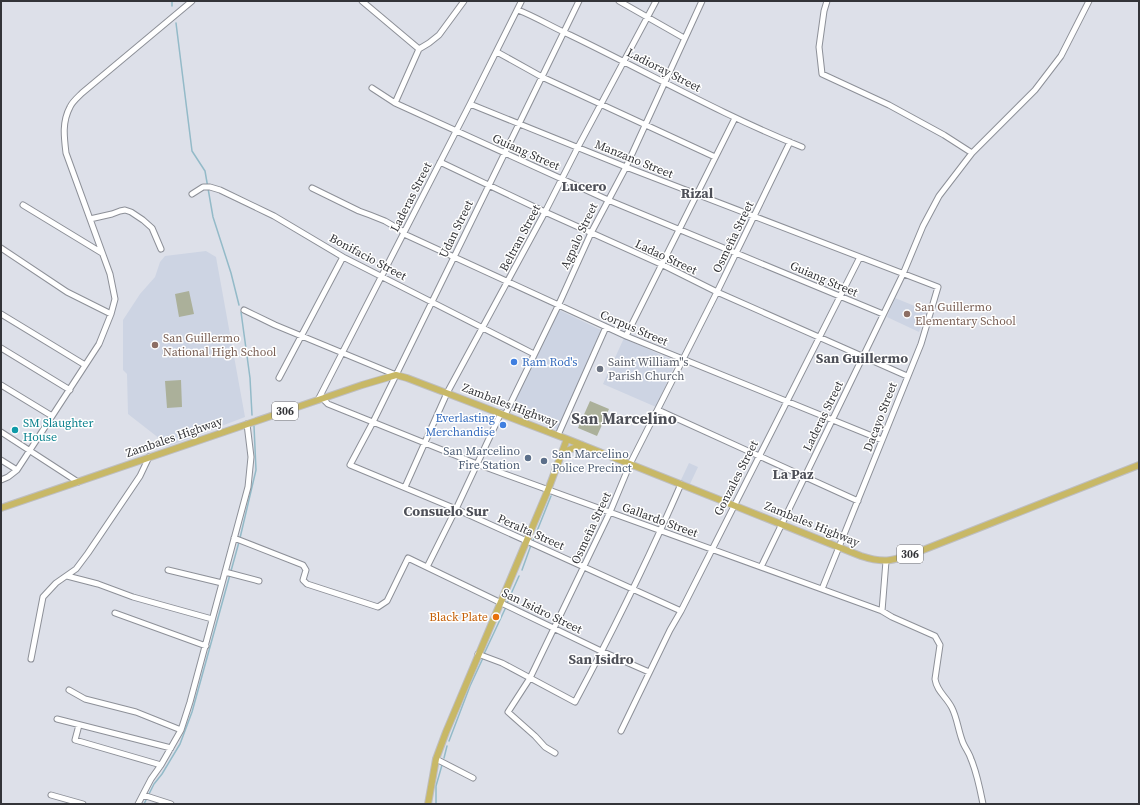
<svg xmlns="http://www.w3.org/2000/svg" width="1140" height="805" viewBox="0 0 1140 805" font-family="'Source Serif 4',serif">
  <style>
    .built { fill: #cdd4e3 }
    .green { fill: #abb09a }
    .lines { fill: none; stroke-linecap: round; stroke-linejoin: round }
    .stream { stroke: #93bac8; stroke-width: 1.5 }
    .minor-casing { stroke: #8d9098; stroke-width: 7 }
    .major-casing { stroke: #bebebf; stroke-width: 8 }
    .minor { stroke: #fff; stroke-width: 5 }
    .major { stroke: #c8b866; stroke-width: 6 }
    .education-dot { fill: #8d6e63; stroke: #fff; stroke-width: 1.5 }
    .shop-dot { fill: #3f7fe0; stroke: #fff; stroke-width: 1.5 }
    .worship-dot { fill: #6b7280; stroke: #fff; stroke-width: 1.5 }
    .culture-dot { fill: #0f9aa8; stroke: #fff; stroke-width: 1.5 }
    .service-dot { fill: #5c6f8a; stroke: #fff; stroke-width: 1.5 }
    .food-dot { fill: #e8710a; stroke: #fff; stroke-width: 1.5 }
    .labels { text-anchor: middle; dominant-baseline: central; stroke-width: 3; stroke-linejoin: round; paint-order: stroke }
    .shield { fill: #fff; stroke: #707174; stroke-width: 1 }
    .shield-label { font-size: 11px; font-weight: bold; fill: #333438 }
    .street-label { font-size: 12px; fill: #333438; stroke: #fff }
    .education-label { font-size: 12px; fill: #785e54; stroke: #fff; text-anchor: start }
    .shop-label { font-size: 12px; fill: #366cbe; stroke: #fff; text-anchor: start }
    .worship-label { font-size: 12px; fill: #5b616d; stroke: #fff; text-anchor: start }
    .culture-label { font-size: 12px; fill: #0d838f; stroke: #fff; text-anchor: start }
    .service-label { font-size: 12px; fill: #4e5e75; stroke: #fff; text-anchor: end }
    .food-label { font-size: 12px; fill: #c56008; stroke: #fff; text-anchor: end }
    .quarter-label { font-size: 14px; font-weight: bold; fill: #4e5058; stroke: #fff }
    .district-label { font-size: 16px; font-weight: bold; fill: #4e5058; stroke: #fff }
  </style>
  <rect width="100%" height="100%" fill="#dde0e9"/>
  <path class="built" d="M206,251L216,257L245,417L169,446L128,414L127,374L123,370V320L140,294L155,277L160,262L165,256Z
    M895,298L927,311L919,332L887,317Z
    M559,310L601,330L558,430L510,410Z
    M624,338L676,362L656,407L603,384Z
    M689,463L698,467L690,484L681,480Z"/>
  <path class="green" d="M189,291L194,314L179,317L175,294Z
    M181,380L182,407L167,408L165,381Z
    M590,401L609,409L597,436L578,428Z"/>
  <g class="lines">
    <path class="stream" d="M172,1V6
      M176,23L192,151L205,171L213,217L231,273L239,305
      M241,312L250,378L252,415
      M240,538L256,470L254,426
      M533,541L551,496
      M522,570L531,545
      M507,603L519,576
      M484,654L506,607
      M449,741L470,686L483,658
      M444,758L447,746
      M144,804L154,784L162,774L180,744L192,712L239,542
      M436,804V786L442,765"/>
    <defs>
      <path id="minor" d="M362,1L419,49L395,103L608,200L883,314
        M579,1L454,257L373,422L350,465L456,509L681,611
        M619,1L684,38
        M827,1L824,11L819,47L822,74L889,105L944,135L972,153
        M518,10C536,17 552,27 570,35C647,72 722,115 802,147
        M419,49L429,43L439,35L464,1
        M497,52L542,77L715,157
        M372,88L395,103
        M470,104L626,167L938,287L921,344L822,589
        M440,162L545,212L663,265L717,292L907,376
        M312,188L359,211L370,215L385,221L404,232
        M192,194L203,187H210L220,190L274,216L343,257L534,354
        M23,205L102,253
        M90,219L112,214L120,211L125,210L131,212L143,220L152,228L161,249
        M404,234L626,336L882,440
        M1,248L67,292L111,314
        M244,310L275,325L396,375
        M1,314L85,365
        M626,336L735,118
        M1,348L70,390
        M279,378L343,257
        M1,385L52,416
        M323,399L328,404L477,464L882,611L892,617L935,636L940,645L935,679C937,692 946,696 952,708C957,718 958,729 962,740C964,747 969,752 971,759C977,773 980,789 983,804
        M318,400L470,104L521,2
        M658,410L858,501
        M505,415L558,306L591,233L626,167L702,1
        M1,432L78,482
        M558,435L606,327
        M1,460L17,470
        M1,480L8,477L17,470L99,344L111,314L115,299L110,274L66,153C64,137 62,122 70,107C72,102 78,97 82,93L192,1
        M405,487L447,393L545,212L578,147L656,1
        M234,538L303,565L306,570L303,580L307,584L378,607L387,601L408,558L601,651L649,672
        M427,567L456,509L501,413
        M761,567L903,274L923,226L939,196L972,153L1035,90L1061,56L1089,1
        M168,570L222,583
        M225,572L259,581
        M67,576L98,584L133,597L212,619
        M882,611L886,561
        M115,613L206,646
        M478,654L502,663L575,702C613,631 649,558 681,484
        M31,659L43,597L56,583L76,569L88,553L140,476L149,457
        M69,690L85,699L136,712L181,730
        M57,719L171,748
        M79,725L75,740L161,765
        M621,731L670,630L681,611L860,257
        M555,753L545,747L535,736L508,712L530,678L610,512L630,464L717,292L790,142
        M436,759L473,778
        M51,795L83,804
        M143,795L171,804
        M138,804L151,779L161,765L181,730L190,702L248,487L251,457L247,424"/>
      <path id="major" d="M561,454L566,451L582,445
        M1,508L362,385L396,375L407,378L567,439L861,556C888,565 897,559 923,550L1139,465
        M428,804L436,759L446,732L548,490L567,439"/>
    </defs>
    <use href="#minor" class="minor-casing"/>
    <use href="#major" class="major-casing"/>
    <use href="#minor" class="minor"/>
    <use href="#major" class="major"/>
  </g>
  <g class="education-dot">
    <circle cx="907" cy="314" r="4"/>
    <circle cx="155" cy="345" r="4"/>
  </g>
  <g class="shop-dot">
    <circle cx="514" cy="362" r="4"/>
    <circle cx="503" cy="425" r="4"/>
  </g>
  <circle class="worship-dot" cx="600" cy="369" r="4"/>
  <circle class="culture-dot" cx="15" cy="430" r="4"/>
  <g class="service-dot">
    <circle cx="528" cy="458" r="4"/>
    <circle cx="544" cy="461" r="4"/>
  </g>
  <circle class="food-dot" cx="496" cy="617" r="4"/>
  <g class="labels">
    <g class="shield">
      <rect x="272" y="402" width="26" height="18" rx="3"/>
      <rect x="897" y="545" width="26" height="18" rx="3"/>
    </g>
    <g class="shield-label">
      <text x="285" y="411">306</text>
      <text x="910" y="554">306</text>
    </g>
    <g class="street-label">
      <text transform="translate(664 70) rotate(27)">Ladioray Street</text>
      <text transform="translate(526 152) rotate(24)">Guiang Street</text>
      <text transform="translate(634 159) rotate(22)">Manzano Street</text>
      <text transform="translate(411 197) rotate(-63)">Laderas Street</text>
      <text transform="translate(456 229) rotate(-64)">Udan Street</text>
      <text transform="translate(579 236) rotate(-65)">Agpalo Street</text>
      <text transform="translate(733 237) rotate(-64)">Osmeña Street</text>
      <text transform="translate(520 238) rotate(-62)">Beltran Street</text>
      <text transform="translate(368 257) rotate(28)">Bonifacio Street</text>
      <text transform="translate(666 257) rotate(25)">Ladao Street</text>
      <text transform="translate(824 279) rotate(23)">Guiang Street</text>
      <text transform="translate(634 328) rotate(23)">Corpus Street</text>
      <text transform="translate(510 405) rotate(21)">Zambales Highway</text>
      <text transform="translate(823 416) rotate(-64)">Laderas Street</text>
      <text transform="translate(880 417) rotate(-69)">Dacayo Street</text>
      <text transform="translate(174 437) rotate(-19)">Zambales Highway</text>
      <text transform="translate(736 478) rotate(-63)">Gonzales Street</text>
      <text transform="translate(660 520) rotate(20)">Gallardo Street</text>
      <text transform="translate(812 524) rotate(22)">Zambales Highway</text>
      <text transform="translate(591 528) rotate(-65)">Osmeña Street</text>
      <text transform="translate(531 532) rotate(24)">Peralta Street</text>
      <text transform="translate(542 611) rotate(26)">San Isidro Street</text>
    </g>
    <g class="education-label">
      <text x="915" y="307">San Guillermo<tspan x="915" dy="14">Elementary School</tspan></text>
      <text x="163" y="338">San Guillermo<tspan x="163" dy="14">National High School</tspan></text>
    </g>
    <g class="shop-label">
      <text x="522" y="362">Ram Rod's</text>
      <text x="495" y="418" text-anchor="end">Everlasting<tspan x="495" dy="14">Merchandise</tspan></text>
    </g>
    <g class="worship-label">
      <text x="608" y="362">Saint William"s<tspan x="608" dy="14">Parish Church</tspan></text>
    </g>
    <g class="culture-label">
      <text x="23" y="423">SM Slaughter<tspan x="23" dy="14">House</tspan></text>
    </g>
    <g class="service-label">
      <text x="520" y="451">San Marcelino<tspan x="520" dy="14">Fire Station</tspan></text>
      <text x="552" y="454" text-anchor="start">San Marcelino<tspan x="552" dy="14">Police Precinct</tspan></text>
    </g>
    <g class="food-label">
      <text x="488" y="617">Black Plate</text>
    </g>
    <g class="quarter-label">
      <text x="584" y="186">Lucero</text>
      <text x="697" y="193">Rizal</text>
      <text x="862" y="358">San Guillermo</text>
      <text x="793" y="474">La Paz</text>
      <text x="446" y="511">Consuelo Sur</text>
      <text x="601" y="659">San Isidro</text>
    </g>
    <g class="district-label">
      <text x="624" y="418">San Marcelino</text>
    </g>
  </g>
  <rect width="1140" height="805" fill="none" stroke="#333438" stroke-width="4"/>
</svg>
